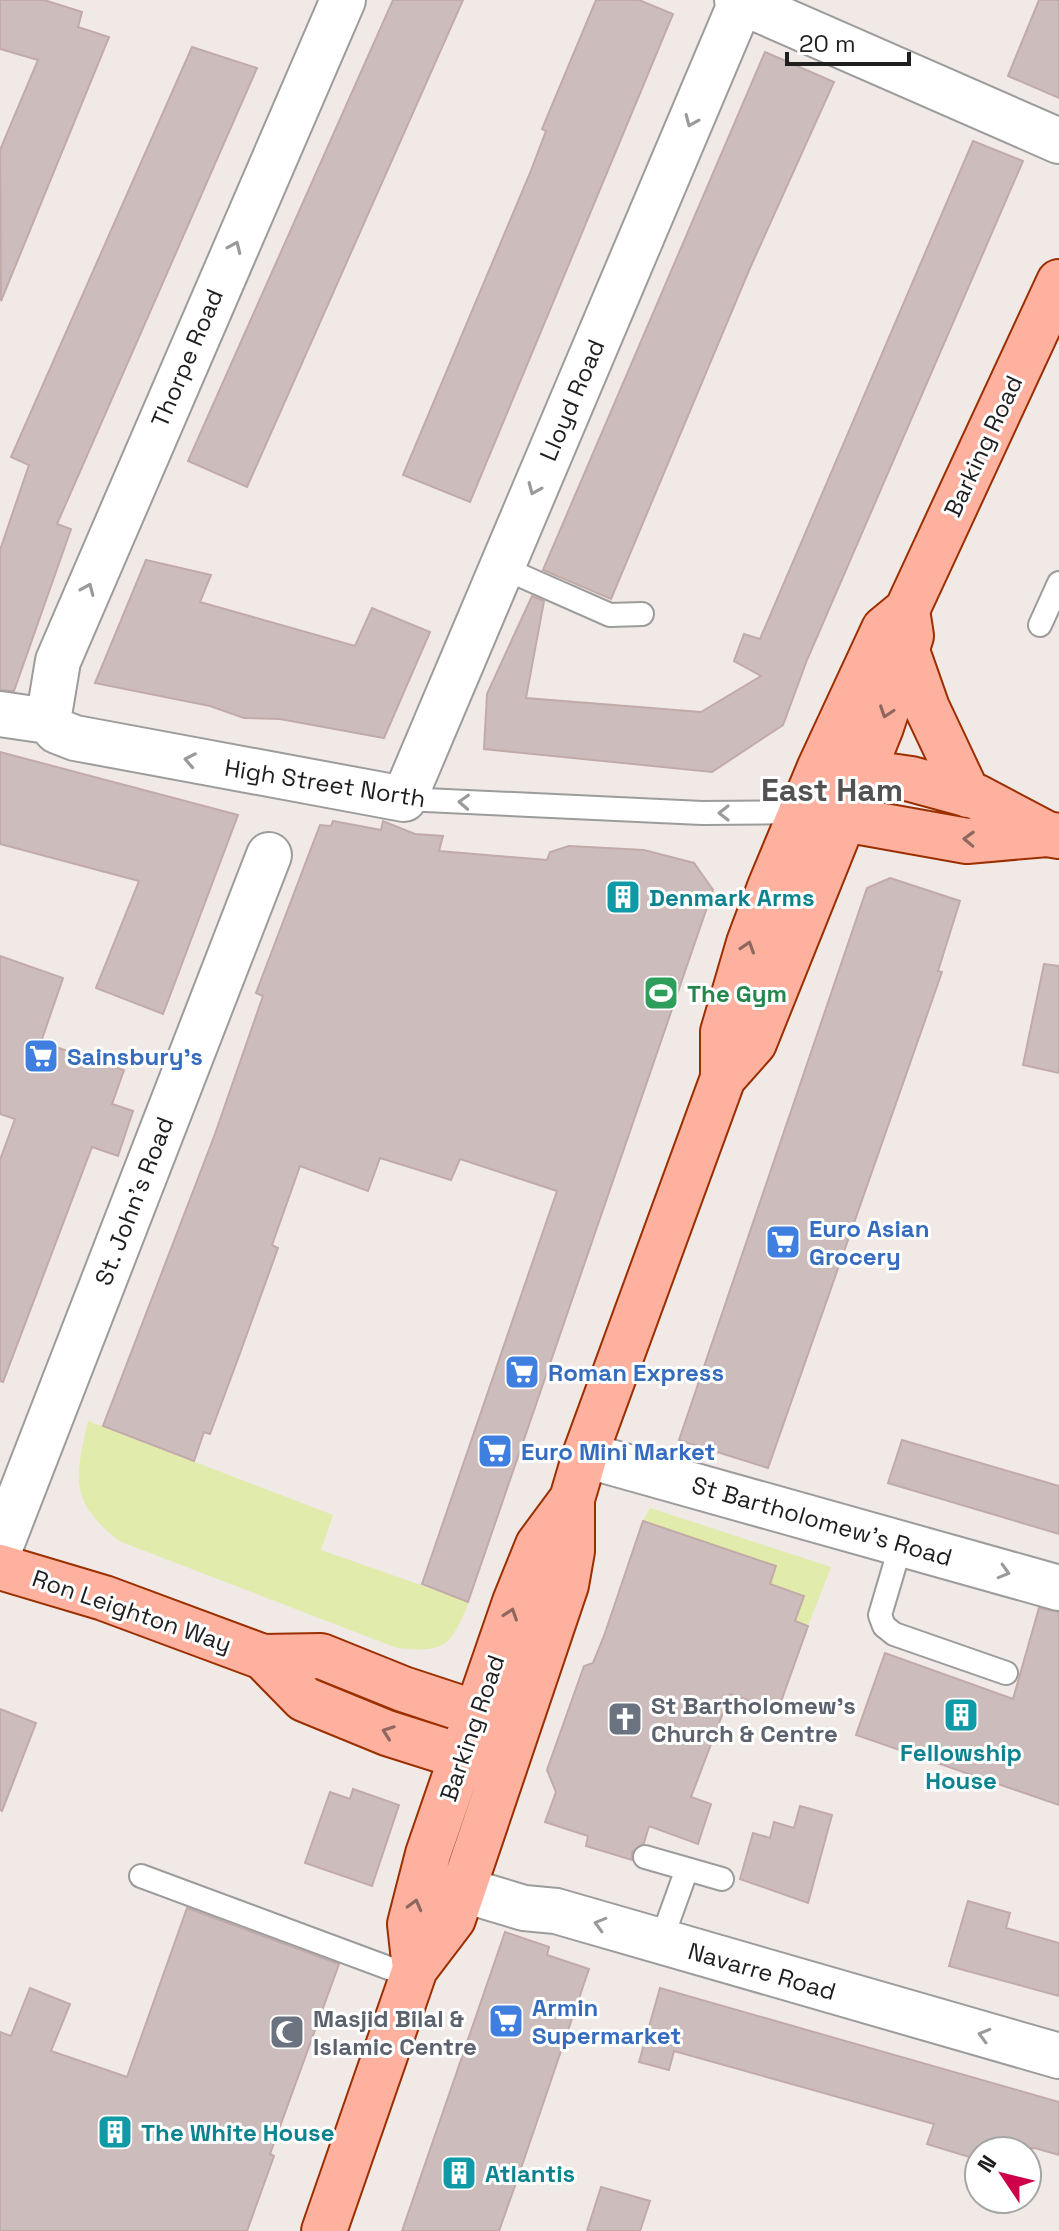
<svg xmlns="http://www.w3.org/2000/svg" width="1059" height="2231" viewBox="0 0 1059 2231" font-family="'Space Grotesk',sans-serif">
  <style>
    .grass { fill: #e1ebab }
    .building { fill: #ccbdbc; stroke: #c2aaa8; stroke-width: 2 }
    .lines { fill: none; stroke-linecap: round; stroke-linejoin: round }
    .lane-casing { stroke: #9c9c9c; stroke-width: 26 }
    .street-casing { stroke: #9c9c9c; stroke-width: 48 }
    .primary-casing { stroke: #9b2f00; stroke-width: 48 }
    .lane { stroke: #fff; stroke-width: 22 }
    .street { stroke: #fff; stroke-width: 44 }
    .primary { stroke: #fdb19e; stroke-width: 44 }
    .oneway { stroke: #9a9a9a }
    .oneway2 { stroke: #8e685e }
    .labels { text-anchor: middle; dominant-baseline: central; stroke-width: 6; stroke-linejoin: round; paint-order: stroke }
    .street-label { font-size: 24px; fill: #1f1f1f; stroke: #fff }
    .culture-label { font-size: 24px; font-weight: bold; fill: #0d838f; stroke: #fff; text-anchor: start }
    .leisure-label { font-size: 24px; font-weight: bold; fill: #27864d; stroke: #fff; text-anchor: start }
    .shop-label { font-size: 24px; font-weight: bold; fill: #366cbe; stroke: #fff; text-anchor: start }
    .worship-label { font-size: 24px; font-weight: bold; fill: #5b616d; stroke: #fff; text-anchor: start }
    .district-label { font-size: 32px; font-weight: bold; fill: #525252; stroke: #fff }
  </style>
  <rect width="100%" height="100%" fill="#f0e9e6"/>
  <path class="grass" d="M88,1421L333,1515L321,1550L469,1602C450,1646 447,1653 397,1648L119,1541C69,1501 75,1479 88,1421Z
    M650,1508L831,1567L808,1626L795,1621L804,1595L770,1584L775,1566L643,1521Z"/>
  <path class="building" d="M0,0H44L82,12L78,27L109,37L1,301L0,150L38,60L0,49Z
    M393,0H463L247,487L188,461Z
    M596,0H639L673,14L470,502L403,475L530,173L546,131L542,129Z
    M1039,0H1059V98L1008,76Z
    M192,47L257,68L57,524L71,529L14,691L0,690V550L29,465L11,457Z
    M765,52L834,82L750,268L611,599L543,570Z
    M973,141L1023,161L807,660L783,725L712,772L484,749L487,694L532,596L544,601L526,698L701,712L761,676L734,661L744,634L760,639Z
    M146,560L211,575L200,602L355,646L372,608L430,632L384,738L280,719L244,718L210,706L95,683Z
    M0,752L238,815L163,1014L96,988L139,881L0,844Z
    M333,821L381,830L383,821L415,834L443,836L439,851L547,860L550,852L569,846L644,850L694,863L713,890L468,1602L422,1584L557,1191L460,1159L451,1180L380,1158L368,1191L300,1166L272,1245L278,1248L239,1356L210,1434L204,1432L194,1461L103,1426L215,1134L263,996L256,993L320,825L331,826Z
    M890,878L960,901L938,971L942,972L768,1468L679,1440L867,888Z
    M0,956L63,978L41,1042L124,1070L112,1104L133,1111L118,1156L92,1147L3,1382L0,1381V1160L15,1119L0,1114Z
    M1044,964L1059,966V1073L1023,1065Z
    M902,1440L1059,1486V1534L888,1483Z
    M643,1521L776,1566L770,1584L804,1596L795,1621L808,1626L778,1710L730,1694L691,1797L711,1804L698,1844L649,1826L644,1843L632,1852V1860L586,1846L588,1836L545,1822L556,1792L547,1770L584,1666L593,1663L604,1636Z
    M1039,1608L1059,1612V1805L856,1735L885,1653L1013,1699Z
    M0,1709L36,1723L2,1811L0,1810Z
    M353,1789L399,1805L372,1886L305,1863L330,1792L350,1799Z
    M800,1806L832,1815L808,1903L740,1879L753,1833L770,1838L774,1822L794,1828Z
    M968,1901L1010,1913L1006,1928L1059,1943V1996L949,1966Z
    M187,1908L339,1964L270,2154L274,2156L247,2231H0V2032L11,2036L30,1988L70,2004L51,2051L127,2077Z
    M505,1932L549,1947L547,1955L589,1969L517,2180L499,2231H402Z
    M660,1988L1059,2102V2155L1035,2148L979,2151V2160L927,2144L934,2124L674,2051L669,2070L639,2062Z
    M601,2187L650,2201L640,2231H587Z"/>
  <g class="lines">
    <defs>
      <path id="lane" d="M501,567L610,615L642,614
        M1040,625L1059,583
        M404,799L702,813L802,812
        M901,1544L880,1615L884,1626L894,1634L1006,1673
        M645,1857L722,1879
        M141,1876L413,1977
        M661,1941L687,1869"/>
      <path id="street" d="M737,0L1059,141
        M0,714L48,721L57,731L75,738L404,799L741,2
        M48,721L58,661L343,0
        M585,1455L1059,1588
        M0,1548L269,855
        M464,1890L524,1908L556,1911L1059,2056"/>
      <path id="primary" d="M907,651L927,708L968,795
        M835,768L911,779L977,797L1047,834L1059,836
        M816,814L967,841L1047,834
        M723,1078L754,1043L881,727L911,636L907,610
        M0,1567L104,1598L263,1657L321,1656L403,1689L503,1722
        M263,1657L304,1699L387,1733L491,1766
        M415,1969L453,1919L566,1585L572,1551V1499L585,1455L723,1078V1032L749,943L770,887L820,767L884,629L907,610L1059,282
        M324,2231L415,1969L410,1924L428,1854L515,1602L538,1545L572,1499"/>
    </defs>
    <use href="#lane" class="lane-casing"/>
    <use href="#street" class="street-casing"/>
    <use href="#primary" class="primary-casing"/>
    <use href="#lane" class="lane"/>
    <use href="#street" class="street"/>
    <use href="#primary" class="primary"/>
  </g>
  <defs><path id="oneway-chevron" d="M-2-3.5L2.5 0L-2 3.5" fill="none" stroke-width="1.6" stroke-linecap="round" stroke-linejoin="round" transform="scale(2)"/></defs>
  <g class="oneway">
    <use href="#oneway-chevron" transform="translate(691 121) rotate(113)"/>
    <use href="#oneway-chevron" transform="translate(235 247) rotate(-66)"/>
    <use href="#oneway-chevron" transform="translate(534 489) rotate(113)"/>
    <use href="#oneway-chevron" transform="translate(88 589) rotate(-67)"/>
    <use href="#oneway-chevron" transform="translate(190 760) rotate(-169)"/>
    <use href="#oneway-chevron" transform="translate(464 802) rotate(-177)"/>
    <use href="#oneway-chevron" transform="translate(724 813) rotate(180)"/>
    <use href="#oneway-chevron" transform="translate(1004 1572) rotate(16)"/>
    <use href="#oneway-chevron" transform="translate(600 1924) rotate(-164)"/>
    <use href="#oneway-chevron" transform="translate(984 2035) rotate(-164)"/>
  </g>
  <g class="oneway2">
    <use href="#oneway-chevron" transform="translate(886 712) rotate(109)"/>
    <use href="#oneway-chevron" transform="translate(969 839) rotate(-178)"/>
    <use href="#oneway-chevron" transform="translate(748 947) rotate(-72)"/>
    <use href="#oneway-chevron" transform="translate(511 1614) rotate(-71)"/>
    <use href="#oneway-chevron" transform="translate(388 1732) rotate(-160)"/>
    <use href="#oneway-chevron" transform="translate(415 1905) rotate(-75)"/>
  </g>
  <defs>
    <symbol id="building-square" viewBox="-11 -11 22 22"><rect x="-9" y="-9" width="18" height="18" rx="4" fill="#0f9aa8" stroke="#fff"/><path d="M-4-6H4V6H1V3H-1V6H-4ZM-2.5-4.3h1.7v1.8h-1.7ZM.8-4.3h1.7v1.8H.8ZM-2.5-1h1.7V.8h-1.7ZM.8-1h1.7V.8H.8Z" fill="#fff"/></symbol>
    <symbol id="stadium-square" viewBox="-11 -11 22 22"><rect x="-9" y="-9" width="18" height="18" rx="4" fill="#2e9e5b" stroke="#fff"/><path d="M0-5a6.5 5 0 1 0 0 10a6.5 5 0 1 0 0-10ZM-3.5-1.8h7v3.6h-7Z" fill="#fff"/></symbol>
    <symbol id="supermarket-square" viewBox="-11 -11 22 22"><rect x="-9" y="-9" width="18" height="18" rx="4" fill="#3f7fe0" stroke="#fff"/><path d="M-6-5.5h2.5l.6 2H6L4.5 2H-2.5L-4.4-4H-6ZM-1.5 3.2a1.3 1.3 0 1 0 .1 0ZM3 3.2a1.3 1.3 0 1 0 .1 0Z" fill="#fff"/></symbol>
    <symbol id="church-square" viewBox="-11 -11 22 22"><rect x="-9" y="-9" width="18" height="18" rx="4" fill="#6b7280" stroke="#fff"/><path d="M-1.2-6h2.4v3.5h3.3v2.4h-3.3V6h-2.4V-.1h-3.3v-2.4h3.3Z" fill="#fff"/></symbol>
    <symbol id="mosque-square" viewBox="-11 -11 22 22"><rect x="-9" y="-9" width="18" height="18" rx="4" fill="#6b7280" stroke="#fff"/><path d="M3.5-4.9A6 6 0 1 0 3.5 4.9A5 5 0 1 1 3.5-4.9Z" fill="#fff"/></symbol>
  </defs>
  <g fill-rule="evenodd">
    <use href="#building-square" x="603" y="877" width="40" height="40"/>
    <use href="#stadium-square" x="641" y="973" width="40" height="40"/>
    <use href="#supermarket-square" x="21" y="1036" width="40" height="40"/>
    <use href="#supermarket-square" x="763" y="1222" width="40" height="40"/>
    <use href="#supermarket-square" x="502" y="1352" width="40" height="40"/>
    <use href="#supermarket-square" x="475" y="1431" width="40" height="40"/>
    <use href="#building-square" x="941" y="1695" width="40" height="40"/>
    <use href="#church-square" x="605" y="1699" width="40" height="40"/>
    <use href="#supermarket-square" x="486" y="2001" width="40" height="40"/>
    <use href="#mosque-square" x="267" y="2012" width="40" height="40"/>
    <use href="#building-square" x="95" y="2112" width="40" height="40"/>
    <use href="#building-square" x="439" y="2153" width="40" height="40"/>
  </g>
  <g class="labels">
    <g class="street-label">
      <text transform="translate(187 358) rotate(-67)">Thorpe Road</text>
      <text transform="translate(572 400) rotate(-67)">Lloyd Road</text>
      <text transform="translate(983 446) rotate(-65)">Barking Road</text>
      <text transform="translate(325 783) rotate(9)">High Street North</text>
      <text transform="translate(134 1201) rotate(-69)">St. John's Road</text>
      <text transform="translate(822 1521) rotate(16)">St Bartholomew's Road</text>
      <text transform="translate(132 1611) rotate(19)">Ron Leighton Way</text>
      <text transform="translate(472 1728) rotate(-71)">Barking Road</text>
      <text transform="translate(762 1971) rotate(16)">Navarre Road</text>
    </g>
    <g class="culture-label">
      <text x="649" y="897">Denmark Arms</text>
      <text x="961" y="1752" text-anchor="middle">Fellowship<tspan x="961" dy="28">House</tspan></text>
      <text x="141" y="2132">The White House</text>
      <text x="485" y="2173">Atlantis</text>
    </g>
    <g class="leisure-label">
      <text x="687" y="993">The Gym</text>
    </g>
    <g class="shop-label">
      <text x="67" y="1056">Sainsbury's</text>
      <text x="809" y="1228">Euro Asian<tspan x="809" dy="28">Grocery</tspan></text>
      <text x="548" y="1372">Roman Express</text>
      <text x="521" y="1451">Euro Mini Market</text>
      <text x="532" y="2007">Armin<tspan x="532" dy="28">Supermarket</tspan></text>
    </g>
    <g class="worship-label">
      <text x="651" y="1705">St Bartholomew's<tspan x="651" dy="28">Church &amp; Centre</tspan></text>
      <text x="313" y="2018">Masjid Bilal &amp;<tspan x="313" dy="28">Islamic Centre</tspan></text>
    </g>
    <g class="district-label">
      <text x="832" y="790">East Ham</text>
    </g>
  </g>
  <g transform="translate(1003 2175) rotate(305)"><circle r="38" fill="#ffffff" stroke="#a5a5a5" stroke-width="2"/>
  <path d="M0-6L14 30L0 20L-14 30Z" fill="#cf004b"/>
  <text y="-12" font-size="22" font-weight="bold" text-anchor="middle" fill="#1f1f1f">N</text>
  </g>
  <path d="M787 52v12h122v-12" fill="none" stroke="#1f1f1f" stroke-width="4"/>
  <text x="799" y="52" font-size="24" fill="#1f1f1f" stroke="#ffffff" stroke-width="6" paint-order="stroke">20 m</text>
</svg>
